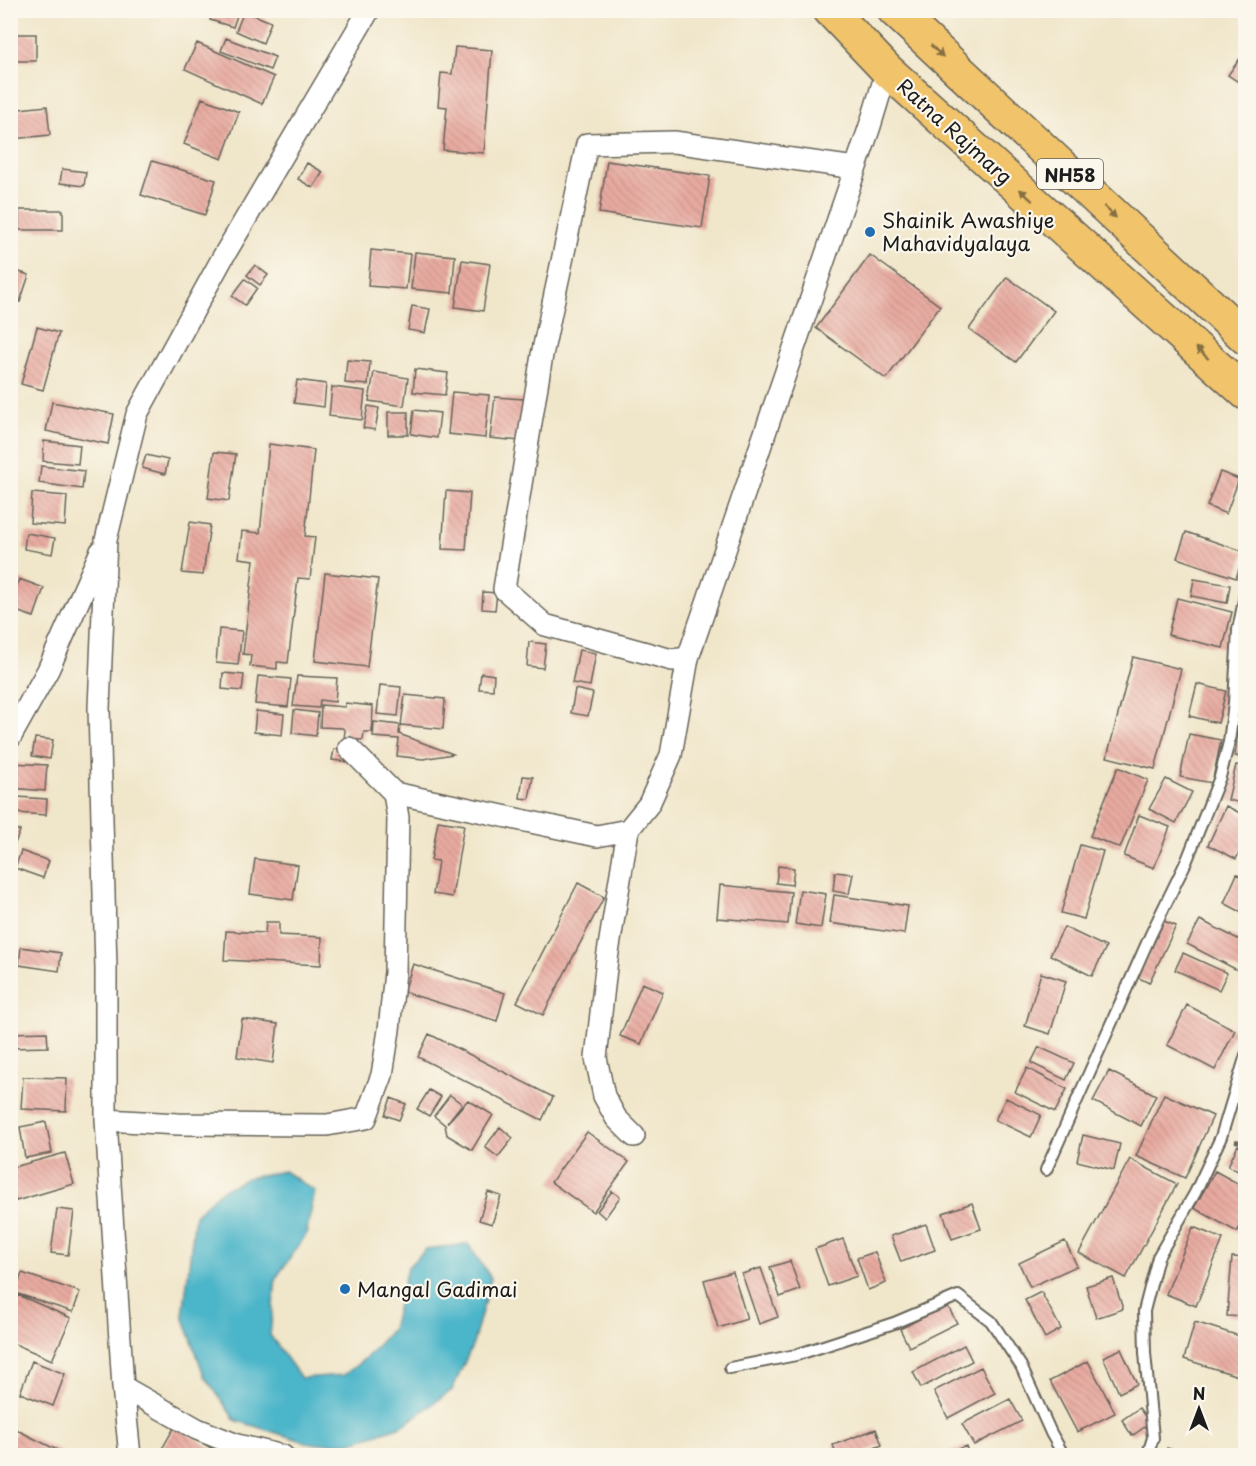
<svg xmlns="http://www.w3.org/2000/svg" width="1256" height="1466" viewBox="0 0 1256 1466" font-family="'Playpen Sans',sans-serif">
  <style>
    .water { fill: #4bb5c9; stroke: #346872; stroke-width: 1.5 }
    .building { fill: url(#building-back-hatch) }
    .lines { fill: none; stroke-linecap: round; stroke-linejoin: round }
    .lane-casing { stroke: #666359; stroke-width: 14 }
    .street-casing { stroke: #666359; stroke-width: 24 }
    .primary-casing { stroke: #666359; stroke-width: 36 }
    .path { stroke: #666359; stroke-width: 4; stroke-dasharray: 4.5 4.5; stroke-linecap: butt }
    .lane { stroke: #fff; stroke-width: 10 }
    .street { stroke: #fff; stroke-width: 21 }
    .primary { stroke: #f1c36a; stroke-width: 33 }
    .oneway { fill: #867043 }
    .poi-dot { fill: #1f6fb2; stroke: #fbf7ec; stroke-width: 2 }
    .labels { text-anchor: middle; dominant-baseline: central; stroke-width: 4.5; stroke-linejoin: round; paint-order: stroke }
    .shield { fill: #fbf7ec; stroke: #5f5e5a; stroke-width: 1.5 }
    .shield-label { font-size: 18px; font-weight: bold; fill: #1c1c1c }
    .street-label { font-size: 20px; fill: #1c1c1c; stroke: #fbf7ec }
    .poi-label { font-size: 20px; fill: #1c1c1c; stroke: #fbf7ec; text-anchor: start }
  </style>
  <defs>
    <pattern id="building-back-hatch" width="6" height="6" patternUnits="userSpaceOnUse" patternTransform="scale(1.5)"><rect width="6" height="6" fill="#e8aaa0"/><path d="M-1 5l2 2M0 0l6 6M5-1l2 2" fill="none" stroke="#c69289"/></pattern>
  </defs>
  <rect width="100%" height="100%" fill="#fbf7ec"/>
  <filter id="ink" filterUnits="userSpaceOnUse"><feTurbulence type="fractalNoise" baseFrequency=".0167" numOctaves="2"/><feDisplacementMap in="SourceGraphic" scale="12" xChannelSelector="R" yChannelSelector="G"/><feConvolveMatrix kernelMatrix="1 2 1 2 8 2 1 2 1" color-interpolation-filters="sRGB"/></filter>
  <filter id="wash" filterUnits="userSpaceOnUse"><feTurbulence type="fractalNoise" baseFrequency=".008" numOctaves="4" result="noise"/><feDisplacementMap in="SourceGraphic" scale="24" xChannelSelector="R" yChannelSelector="G"/><feGaussianBlur stdDeviation="1.35" result="paint"/><feColorMatrix in="noise" values="0 0 0 0 0 0 0 0 0 0 0 0 0 0 0 0 0 1.4 0 .05"/><feComposite in="paint" operator="in"/></filter>
  <g filter="url(#wash)">
    <rect width="100%" height="100%" fill="#f0e6ca"/>
    <path class="water" d="M284,1171L315,1191L306,1235L276,1278L270,1335L301,1378L344,1375L368,1356L392,1329L407,1268L426,1249L468,1244L491,1278L473,1344L452,1390L402,1426L353,1442L312,1444L235,1420L204,1375L183,1316L195,1215L219,1192L247,1178Z"/>
    <g id="blocks">
      <path class="building" d="M213,10H239L233,27L210,20Z
        M244,11L271,22L263,43L236,31Z
        M10,34H36V61H10Z
        M226,38L275,57L270,70L221,51Z
        M197,43L274,77L262,104L185,69Z
        M455,47L492,50L484,153L443,150L447,107L438,106L441,73L452,74Z
        M1246,50V87L1228,75Z
        M202,98L239,112L222,159L184,144Z
        M47,106L50,135L13,139L10,110Z
        M152,161L216,180L205,215L141,195Z
        M607,161L710,176L702,228L599,213Z
        M307,163L323,172L313,188L298,179Z
        M62,169L86,172L84,186L60,183Z
        M19,210H63V230H19Z
        M371,250L410,254L406,289L368,286Z
        M415,252L455,256L452,293L411,289Z
        M870,255L940,306L886,379L816,328Z
        M462,260L490,264L483,311L455,307Z
        M255,265L268,275L260,285L247,275Z
        M10,269L29,275L20,302L10,299Z
        M1007,277L1054,311L1016,362L969,329Z
        M245,279L257,288L245,305L232,296Z
        M412,306L430,309L425,333L408,330Z
        M37,327L59,333L43,390L21,384Z
        M347,360L370,362L368,385L345,383Z
        M415,369L448,373L445,395L413,392Z
        M374,372L408,378L404,406L369,401Z
        M297,380L326,384L324,407L294,403Z
        M332,387L365,391L362,420L329,416Z
        M452,392L489,395L485,438L448,434Z
        M495,397L524,399L520,441L490,438Z
        M52,402L114,414L108,444L46,431Z
        M368,406L379,408L375,430L363,428Z
        M414,410L440,413L437,438L411,434Z
        M388,412H408V435H388Z
        M44,441L80,445L78,464L43,461Z
        M269,444L314,450L305,536L315,537L310,579L298,578L288,663L277,662V669L250,666L251,655L243,654L254,560L239,558L242,531L260,533Z
        M214,452L236,454L229,501L208,498Z
        M146,455L168,460L165,474L142,468Z
        M41,466L84,471L82,489L39,483Z
        M1220,472L1239,479L1226,514L1207,506Z
        M446,491L470,493L466,550L442,549Z
        M32,493L67,496L65,526L30,523Z
        M190,522L210,525L203,575L182,573Z
        M1186,532L1245,552L1236,578L1177,558Z
        M26,533L55,538L52,554L24,549Z
        M325,573L378,579L367,667L315,661Z
        M19,579L44,588L34,617L10,609Z
        M1194,579L1230,585L1227,603L1191,596Z
        M483,592L497,593L495,610L482,609Z
        M1177,598L1232,612L1223,648L1168,635Z
        M219,629L242,631L238,665L216,663Z
        M529,642L546,644L543,668L527,666Z
        M579,650L596,653L590,686L572,683Z
        M1133,657L1181,669L1155,769L1107,757Z
        M223,673L244,675L242,691L222,689Z
        M481,673L494,675L493,690L479,689Z
        M258,676L291,679L288,707L255,704Z
        M297,676L337,678L335,702L320,700L319,708L293,706Z
        M1197,684L1226,691L1218,723L1189,716Z
        M380,685L401,687L398,716L377,714Z
        M575,689L593,693L588,716L571,713Z
        M405,695L445,699L443,729L401,725Z
        M345,703L373,706L372,732H364L363,740L344,739L345,730L342,728L320,727L321,705L345,707Z
        M294,710L318,713L316,736L292,733Z
        M256,711L284,714L282,735L254,732Z
        M374,722L400,725L399,734L453,754L423,759L397,756L399,739L373,737Z
        M1238,727L1246,728V757L1235,756Z
        M1189,734L1221,740L1212,783L1180,777Z
        M35,738L53,740L50,759L32,756Z
        M334,749L350,751L349,762L332,760Z
        M13,763L47,765L45,791L11,788Z
        M1236,765L1246,767V804L1228,800Z
        M1118,767L1148,780L1120,848L1090,836Z
        M523,776L533,777L529,799L520,798Z
        M1166,779L1192,792L1176,823L1149,809Z
        M17,797L47,799L46,815L15,813Z
        M1226,806L1246,816V839L1236,859L1208,845Z
        M1139,815L1170,827L1154,868L1124,856Z
        M438,821L464,825L452,897L433,894L438,861L431,860Z
        M10,827L20,831L13,848L10,847Z
        M1080,845L1103,851L1084,919L1061,913Z
        M21,851L49,861L43,878L15,868Z
        M255,859L298,865L293,900L250,894Z
        M778,866L794,868L792,885L776,883Z
        M835,872L853,874L849,894L833,891Z
        M1237,874L1246,878V908L1243,913L1224,903Z
        M578,883L604,897L543,1015L517,1002Z
        M720,885L791,892L788,924L717,918Z
        M800,890L826,894L821,928L795,924Z
        M834,895L908,906L904,934L830,923Z
        M1200,920L1246,943V963L1241,972L1187,944Z
        M1164,921L1176,926L1149,983L1137,977Z
        M266,922H279V935L322,937L321,965L224,960L226,931L265,933Z
        M1064,927L1106,947L1092,976L1050,955Z
        M21,947L61,953L59,971L19,965Z
        M1183,953L1227,973L1219,990L1175,970Z
        M413,964L505,993L497,1021L404,992Z
        M1041,973L1066,981L1050,1034L1025,1026Z
        M642,983L663,992L641,1044L620,1036Z
        M1187,1005L1235,1030L1215,1070L1167,1045Z
        M242,1019L278,1024L273,1063L237,1057Z
        M47,1032L48,1047L10,1048V1033Z
        M429,1034L553,1097L542,1120L418,1057Z
        M1039,1047L1074,1063L1066,1080L1031,1063Z
        M1027,1068L1067,1089L1055,1112L1015,1092Z
        M1109,1071L1156,1095L1141,1126L1093,1101Z
        M23,1077L67,1078L66,1111L21,1109Z
        M429,1090L441,1097L429,1116L417,1109Z
        M1164,1094L1213,1116L1185,1178L1136,1156Z
        M450,1095L462,1104L447,1123L468,1100L493,1115L472,1150L447,1135L445,1125L434,1116Z
        M391,1098L406,1104L399,1120L385,1115Z
        M1006,1098L1041,1115L1031,1137L995,1120Z
        M46,1122L52,1153L25,1158L20,1127Z
        M500,1127L513,1138L498,1157L485,1147Z
        M587,1132L629,1162L593,1212L551,1182Z
        M1083,1135L1120,1144L1114,1170L1077,1161Z
        M1238,1145L1246,1149V1175L1228,1166Z
        M65,1153L74,1184L16,1201L10,1180V1168Z
        M1130,1159L1177,1184L1126,1278L1079,1253Z
        M1215,1171L1246,1188V1217L1237,1232L1194,1208Z
        M612,1191L620,1197L605,1218L597,1211Z
        M488,1192L501,1196L492,1224L479,1220Z
        M972,1203L981,1229L952,1239L943,1213Z
        M57,1209L74,1211L68,1255L51,1253Z
        M926,1224L935,1250L901,1262L891,1236Z
        M1193,1227L1223,1239L1196,1306L1166,1294Z
        M843,1239L857,1276L828,1286L815,1249Z
        M1065,1241L1077,1266L1030,1287L1019,1263Z
        M875,1252L886,1283L868,1290L857,1258Z
        M1232,1257L1246,1258V1317L1227,1316Z
        M790,1261L800,1290L780,1297L770,1267Z
        M761,1268L778,1317L759,1324L742,1274Z
        M733,1272L747,1319L718,1328L704,1280Z
        M22,1273L80,1292L73,1312L15,1293Z
        M1113,1278L1123,1309L1096,1318L1086,1286Z
        M1041,1292L1061,1329L1045,1338L1025,1300Z
        M18,1295L71,1318L52,1360L10,1342V1313Z
        M947,1305L957,1323L909,1347L900,1329Z
        M1195,1322L1246,1338V1351L1238,1376L1184,1359Z
        M964,1345L972,1361L921,1388L913,1372Z
        M1121,1349L1137,1384L1119,1393L1103,1357Z
        M32,1361L65,1374L53,1406L20,1393Z
        M1088,1361L1115,1413L1077,1432L1050,1381Z
        M981,1367L995,1393L948,1418L934,1391Z
        M1010,1399L1022,1421L974,1445L962,1424Z
        M1139,1408L1150,1423L1132,1436L1122,1420Z
        M175,1426L224,1456H158Z
        M876,1429L882,1445L854,1456H837L833,1445Z
        M17,1430L69,1456H22L10,1450V1443Z
        M966,1446L969,1456H941V1455Z
        M1167,1448L1191,1455V1456H1165Z"/>
    </g>
  </g>
  <g filter="url(#ink)">
    <use href="#blocks" fill-opacity="0" stroke="#666359" stroke-width="1.5"/>
    <g class="lines">
      <defs>
        <path id="lane" d="M1046,1170L1151,934L1187,860L1220,777L1229,742L1234,703L1238,630L1246,590
          M730,1368L796,1355L894,1323L958,1296L991,1321L1021,1366L1051,1433L1064,1456
          M1147,1456L1153,1438L1145,1353L1144,1311L1158,1257L1195,1193L1221,1137L1246,1055"/>
        <path id="street" d="M688,658L672,660L545,625L504,589L542,355L587,144L674,142L855,168
          M10,738L48,670L101,551
          M349,748L394,793L597,836L628,830
          M106,1120L178,1124L327,1125L366,1118L382,1075L389,1030L395,972L398,818L394,793
          M634,1136L616,1118L604,1096L596,1058L607,959L628,830L649,804L671,755L688,658L870,126L887,70
          M123,1387L197,1429L237,1445L283,1456
          M130,1456L123,1387L106,1120V968L99,708L106,540L137,414L223,257L369,10"/>
        <path id="primary" d="M830,10L887,70L1246,393
          M894,10L1246,338"/>
      </defs>
      <use href="#lane" class="lane-casing"/>
      <use href="#street" class="street-casing"/>
      <use href="#primary" class="primary-casing"/>
      <path class="path" d="M1235,1141L1246,1143"/>
      <use href="#lane" class="lane"/>
      <use href="#street" class="street"/>
      <use href="#primary" class="primary"/>
    </g>
    <defs><path id="oneway-solid" d="M-6-.8H1V-3.2L6.5 0L1 3.2V.8H-6Z" transform="scale(1.5)"/></defs>
    <g class="oneway">
      <use href="#oneway-solid" transform="translate(937 51) rotate(43)"/>
      <use href="#oneway-solid" transform="translate(1026 195) rotate(-138)"/>
      <use href="#oneway-solid" transform="translate(1110 212) rotate(43)"/>
      <use href="#oneway-solid" transform="translate(1202 353) rotate(-138)"/>
    </g>
  </g>
  <g class="poi-dot">
    <circle cx="870" cy="232" r="6"/>
    <circle cx="345" cy="1289" r="6"/>
  </g>
  <g class="labels">
    <rect class="shield" x="1037" y="159" width="66" height="30" rx="4.5"/>
    <g class="shield-label">
      <text x="1070" y="174">NH58</text>
    </g>
    <g class="street-label">
      <text transform="translate(955 131) rotate(42)">Ratna Rajmarg</text>
    </g>
    <g class="poi-label">
      <text x="882" y="220">Shainik Awashiye<tspan x="882" dy="23">Mahavidyalaya</tspan></text>
      <text x="357" y="1289">Mangal Gadimai</text>
    </g>
  </g>
  <rect width="1256" height="1466" fill="none" stroke="#fbf7ec" stroke-width="36"/>
  <g transform="translate(1199 1409)" stroke="#fbf7ec" stroke-width="4.5" paint-order="stroke">
  <path d="M0-4.5L10 22L0 15L-10 22Z" fill="#1c1c1c"/>
  <text y="-9" font-size="16" font-weight="bold" text-anchor="middle" fill="#1c1c1c">N</text>
  </g>
</svg>
